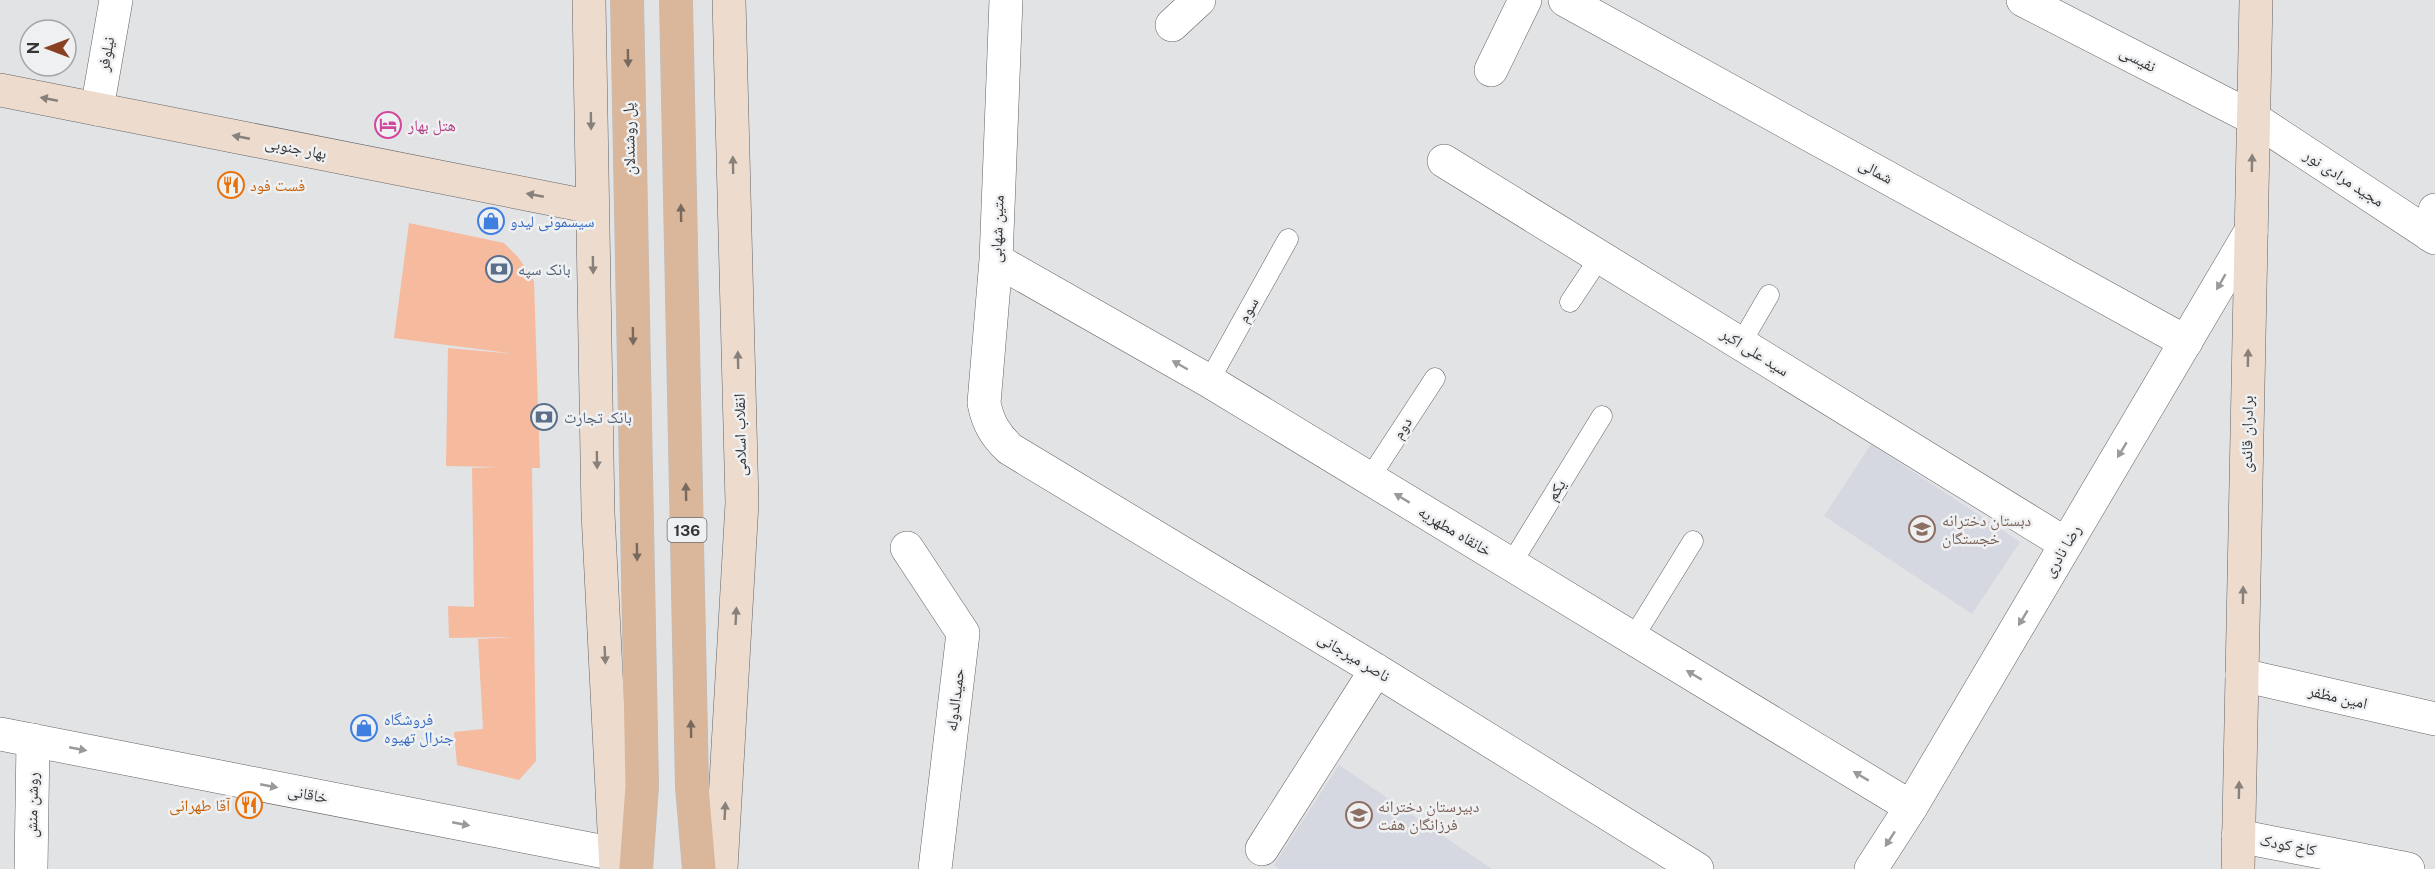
<svg xmlns="http://www.w3.org/2000/svg" width="2435" height="869" viewBox="0 0 2435 869" font-family="'Public Sans','Noto Naskh Arabic',sans-serif">
  <style>
    .built { fill: #d6d8e1 }
    .building { fill: #f6ba9f }
    .lines { fill: none; stroke-linecap: round; stroke-linejoin: round }
    .service-casing { stroke: #636365; stroke-width: 21 }
    .minor-casing { stroke: #636365; stroke-width: 34 }
    .tertiary-casing { stroke: #636365; stroke-width: 34 }
    .secondary-casing { stroke: #636365; stroke-width: 34 }
    .primary-casing { stroke: #bebebf; stroke-width: 34 }
    .service { stroke: #fff; stroke-width: 20 }
    .minor { stroke: #fff; stroke-width: 33 }
    .tertiary { stroke: #fff; stroke-width: 33 }
    .secondary { stroke: #eddbcd; stroke-width: 33 }
    .primary { stroke: #dab79b; stroke-width: 33 }
    .oneway { fill: #77695e }
    .oneway2 { fill: #88807a }
    .oneway3 { fill: #9a9a9a }
    .labels { text-anchor: middle; dominant-baseline: central; stroke-width: 5; stroke-linejoin: round; paint-order: stroke }
    .shield { fill: #eff0f2; stroke: #6d6d6e; stroke-width: 1.5 }
    .shield-label { font-size: 15px; font-weight: bold; fill: #353536 }
    .street-label { font-size: 16px; fill: #353536; stroke: #eff0f2 }
    .hotel-label { font-size: 16px; fill: #b23c85; stroke: #eff0f2; text-anchor: start }
    .food-label { font-size: 16px; fill: #c56008; stroke: #eff0f2; text-anchor: start }
    .shop-label { font-size: 16px; fill: #366cbe; stroke: #eff0f2; text-anchor: start }
    .service-label { font-size: 16px; fill: #4e5e75; stroke: #eff0f2; text-anchor: start }
    .education-label { font-size: 16px; fill: #785e54; stroke: #eff0f2; text-anchor: start }
  </style>
  <rect width="100%" height="100%" fill="#e2e3e5"/>
  <path class="built" d="M1871,444L2020,542L1972,614L1824,516Z
    M1339,765L1492,869H1279L1274,865Z"/>
  <path class="building" d="M409,223L504,243L518,257L534,281L540,468H532L536,761L519,780L457,765L454,732L483,729L478,639L513,637L449,638L448,606L474,607L472,468L498,467L446,466L448,348L515,354L394,338Z"/>
  <g class="lines">
    <defs>
      <path id="service" d="M1570,302L1600,257
        M1741,343L1769,295
        M1209,381L1288,239
        M1369,479L1435,378
        M1511,564L1602,416
        M1633,638L1693,541"/>
      <path id="minor" d="M1006,0L996,260L984,403C988,423 995,435 1010,449L1376,670L1697,869
        M1565,0L2186,342
        M2023,0L2253,118
        M1172,25L1199,0
        M1491,70L1525,0
        M97,109L116,0
        M1444,161L2066,544
        M2430,235L2435,210
        M996,260L1209,381L1911,807
        M907,548L963,633L935,869
        M2242,675L2435,719
        M0,734L615,854
        M2238,836L2408,869
        M1262,849L1376,670
        M31,869L33,740"/>
      <path id="tertiary" d="M2253,118L2435,238
        M1871,869L1911,807L2251,231"/>
      <path id="secondary" d="M589,0L598,513L616,869
        M0,90L592,207
        M721,869L742,503L729,0
        M2238,869L2256,0"/>
      <path id="primary" d="M627,0L642,786L636,869
        M676,0L692,787L699,869"/>
    </defs>
    <use href="#service" class="service-casing"/>
    <use href="#minor" class="minor-casing"/>
    <use href="#tertiary" class="tertiary-casing"/>
    <use href="#secondary" class="secondary-casing"/>
    <use href="#primary" class="primary-casing"/>
    <use href="#service" class="service"/>
    <use href="#minor" class="minor"/>
    <use href="#tertiary" class="tertiary"/>
    <use href="#secondary" class="secondary"/>
    <use href="#primary" class="primary"/>
  </g>
  <defs><path id="oneway-solid" d="M-6-.8H1V-3.2L6.5 0L1 3.2V.8H-6Z" transform="scale(1.5)"/></defs>
  <g class="oneway">
    <use href="#oneway-solid" transform="translate(628 58) rotate(89)"/>
    <use href="#oneway-solid" transform="translate(681 213) rotate(-91)"/>
    <use href="#oneway-solid" transform="translate(633 336) rotate(89)"/>
    <use href="#oneway-solid" transform="translate(686 492) rotate(-91)"/>
    <use href="#oneway-solid" transform="translate(637 552) rotate(89)"/>
    <use href="#oneway-solid" transform="translate(691 729) rotate(-91)"/>
  </g>
  <g class="oneway2">
    <use href="#oneway-solid" transform="translate(49 99) rotate(-169)"/>
    <use href="#oneway-solid" transform="translate(591 121) rotate(89)"/>
    <use href="#oneway-solid" transform="translate(241 137) rotate(-169)"/>
    <use href="#oneway-solid" transform="translate(2252 163) rotate(-89)"/>
    <use href="#oneway-solid" transform="translate(733 165) rotate(-91)"/>
    <use href="#oneway-solid" transform="translate(535 195) rotate(-169)"/>
    <use href="#oneway-solid" transform="translate(593 265) rotate(89)"/>
    <use href="#oneway-solid" transform="translate(2248 358) rotate(-89)"/>
    <use href="#oneway-solid" transform="translate(738 360) rotate(-91)"/>
    <use href="#oneway-solid" transform="translate(597 460) rotate(89)"/>
    <use href="#oneway-solid" transform="translate(2243 595) rotate(-89)"/>
    <use href="#oneway-solid" transform="translate(736 616) rotate(-87)"/>
    <use href="#oneway-solid" transform="translate(605 655) rotate(87)"/>
    <use href="#oneway-solid" transform="translate(2239 790) rotate(-89)"/>
    <use href="#oneway-solid" transform="translate(725 811) rotate(-87)"/>
  </g>
  <g class="oneway3">
    <use href="#oneway-solid" transform="translate(2221 282) rotate(120)"/>
    <use href="#oneway-solid" transform="translate(1180 365) rotate(-150)"/>
    <use href="#oneway-solid" transform="translate(2122 450) rotate(121)"/>
    <use href="#oneway-solid" transform="translate(1402 498) rotate(-149)"/>
    <use href="#oneway-solid" transform="translate(2023 618) rotate(121)"/>
    <use href="#oneway-solid" transform="translate(1694 675) rotate(-149)"/>
    <use href="#oneway-solid" transform="translate(78 749) rotate(11)"/>
    <use href="#oneway-solid" transform="translate(1861 776) rotate(-149)"/>
    <use href="#oneway-solid" transform="translate(269 786) rotate(11)"/>
    <use href="#oneway-solid" transform="translate(461 824) rotate(11)"/>
    <use href="#oneway-solid" transform="translate(1890 839) rotate(123)"/>
  </g>
  <defs>
    <symbol id="hotel-ring" viewBox="-11 -11 22 22"><circle r="9.5" fill="#eff0f2" stroke="#d1479c" stroke-width="1.5"/><path d="M-6-4.5h1.5V1H6V5H4.5V3h-9V5H-6ZM-4 0a1.8 1.8 0 1 1 3.6 0ZM.5 0V-2.5h3Q6-2.5 6 0Z" fill="#d1479c"/></symbol>
    <symbol id="restaurant-ring" viewBox="-11 -11 22 22"><circle r="9.5" fill="#eff0f2" stroke="#e8710a" stroke-width="1.5"/><path d="M-5-6h1v4h1v-4h1v4h1v-4h1v5L-1.5 .5V6h-2V.5L-5-1ZM5-6V6H3V1.5H1.5Q1.5-4 5-6Z" fill="#e8710a"/></symbol>
    <symbol id="shop-ring" viewBox="-11 -11 22 22"><circle r="9.5" fill="#eff0f2" stroke="#3f7fe0" stroke-width="1.5"/><path d="M-5-2.5h2.3a2.7 3.5 0 0 1 5.4 0H5L5.5 6h-11ZM-1.5-2.5h3a1.5 2.3 0 0 0-3 0Z" fill="#3f7fe0"/></symbol>
    <symbol id="bank-ring" viewBox="-11 -11 22 22"><circle r="9.5" fill="#eff0f2" stroke="#5c6f8a" stroke-width="1.5"/><path d="M-6-4H6V4H-6ZM0-2.3a2.3 2.3 0 1 0 0 4.6a2.3 2.3 0 1 0 0-4.6Z" fill="#5c6f8a"/></symbol>
    <symbol id="school-ring" viewBox="-11 -11 22 22"><circle r="9.5" fill="#eff0f2" stroke="#8d6e63" stroke-width="1.5"/><path d="M0-5L7-2L0 1L-7-2ZM-4 1L0 2.5L4 1V4Q0 6-4 4Z" fill="#8d6e63"/></symbol>
  </defs>
  <g fill-rule="evenodd">
    <use href="#hotel-ring" x="373" y="110" width="30" height="30"/>
    <use href="#restaurant-ring" x="216" y="170" width="30" height="30"/>
    <use href="#shop-ring" x="476" y="206" width="30" height="30"/>
    <use href="#bank-ring" x="484" y="254" width="30" height="30"/>
    <use href="#bank-ring" x="529" y="402" width="30" height="30"/>
    <use href="#school-ring" x="1907" y="514" width="30" height="30"/>
    <use href="#shop-ring" x="349" y="713" width="30" height="30"/>
    <use href="#restaurant-ring" x="234" y="790" width="30" height="30"/>
    <use href="#school-ring" x="1344" y="800" width="30" height="30"/>
  </g>
  <g class="labels">
    <rect class="shield" x="667.5" y="518" width="39" height="24" rx="4.5"/>
    <g class="shield-label">
      <text x="687" y="530">136</text>
    </g>
    <g class="street-label">
      <text transform="translate(106 54) rotate(-80)">نیلوفر</text>
      <text transform="translate(2138 59) rotate(27)">نفیسی</text>
      <text transform="translate(629 139) rotate(-91)">پل روشندلان</text>
      <text transform="translate(296 148) rotate(11)">بهار جنوبی</text>
      <text transform="translate(1876 171) rotate(29)">شمالی</text>
      <text transform="translate(2344 178) rotate(33)">مجید مرادی نور</text>
      <text transform="translate(997 229) rotate(-88)">متین شهابی</text>
      <text transform="translate(1248 310) rotate(-61)">سوم</text>
      <text transform="translate(1755 352) rotate(32)">سید علی اکبر</text>
      <text transform="translate(1402 428) rotate(-57)">دوم</text>
      <text transform="translate(2247 434) rotate(-89)">برادران قائدی</text>
      <text transform="translate(740 435) rotate(-91)">انقلاب اسلامی</text>
      <text transform="translate(1556 490) rotate(-58)">یکم</text>
      <text transform="translate(1455 531) rotate(31)">خانقاه مطهریه</text>
      <text transform="translate(2062 551) rotate(-59)">رضا نادری</text>
      <text transform="translate(1354 657) rotate(31)">ناصر میرجانی</text>
      <text transform="translate(2338 697) rotate(13)">امین مظفر</text>
      <text transform="translate(955 700) rotate(-83)">حمیدالدوله</text>
      <text transform="translate(308 794) rotate(11)">خاقانی</text>
      <text transform="translate(32 805) rotate(-89)">روشن منش</text>
      <text transform="translate(2288 845) rotate(11)">کاخ کودک</text>
    </g>
    <g class="hotel-label">
      <text x="408" y="125">هتل بهار</text>
    </g>
    <g class="food-label">
      <text x="250" y="185">فست فود</text>
      <text x="230" y="805" text-anchor="end">آقا طهرانی</text>
    </g>
    <g class="shop-label">
      <text x="510" y="221">سیسمونی لیدو</text>
      <text x="384" y="719">فروشگاه<tspan x="384" dy="18">جنرال تهیوه</tspan></text>
    </g>
    <g class="service-label">
      <text x="518" y="269">بانک سپه</text>
      <text x="564" y="417">بانک تجارت</text>
    </g>
    <g class="education-label">
      <text x="1942" y="520">دبستان دخترانه<tspan x="1942" dy="18">خجستگان</tspan></text>
      <text x="1378" y="806">دبیرستان دخترانه<tspan x="1378" dy="18">فرزانگان هفت</tspan></text>
    </g>
  </g>
  <g transform="translate(48 48) rotate(270)"><circle r="28" fill="#eff0f2" stroke="#a5a5a7" stroke-width="1.5"/>
  <path d="M0-4.5L10 22L0 15L-10 22Z" fill="#894023"/>
  <text y="-9" font-size="16" font-weight="bold" text-anchor="middle" fill="#353536">N</text>
  </g>
</svg>
